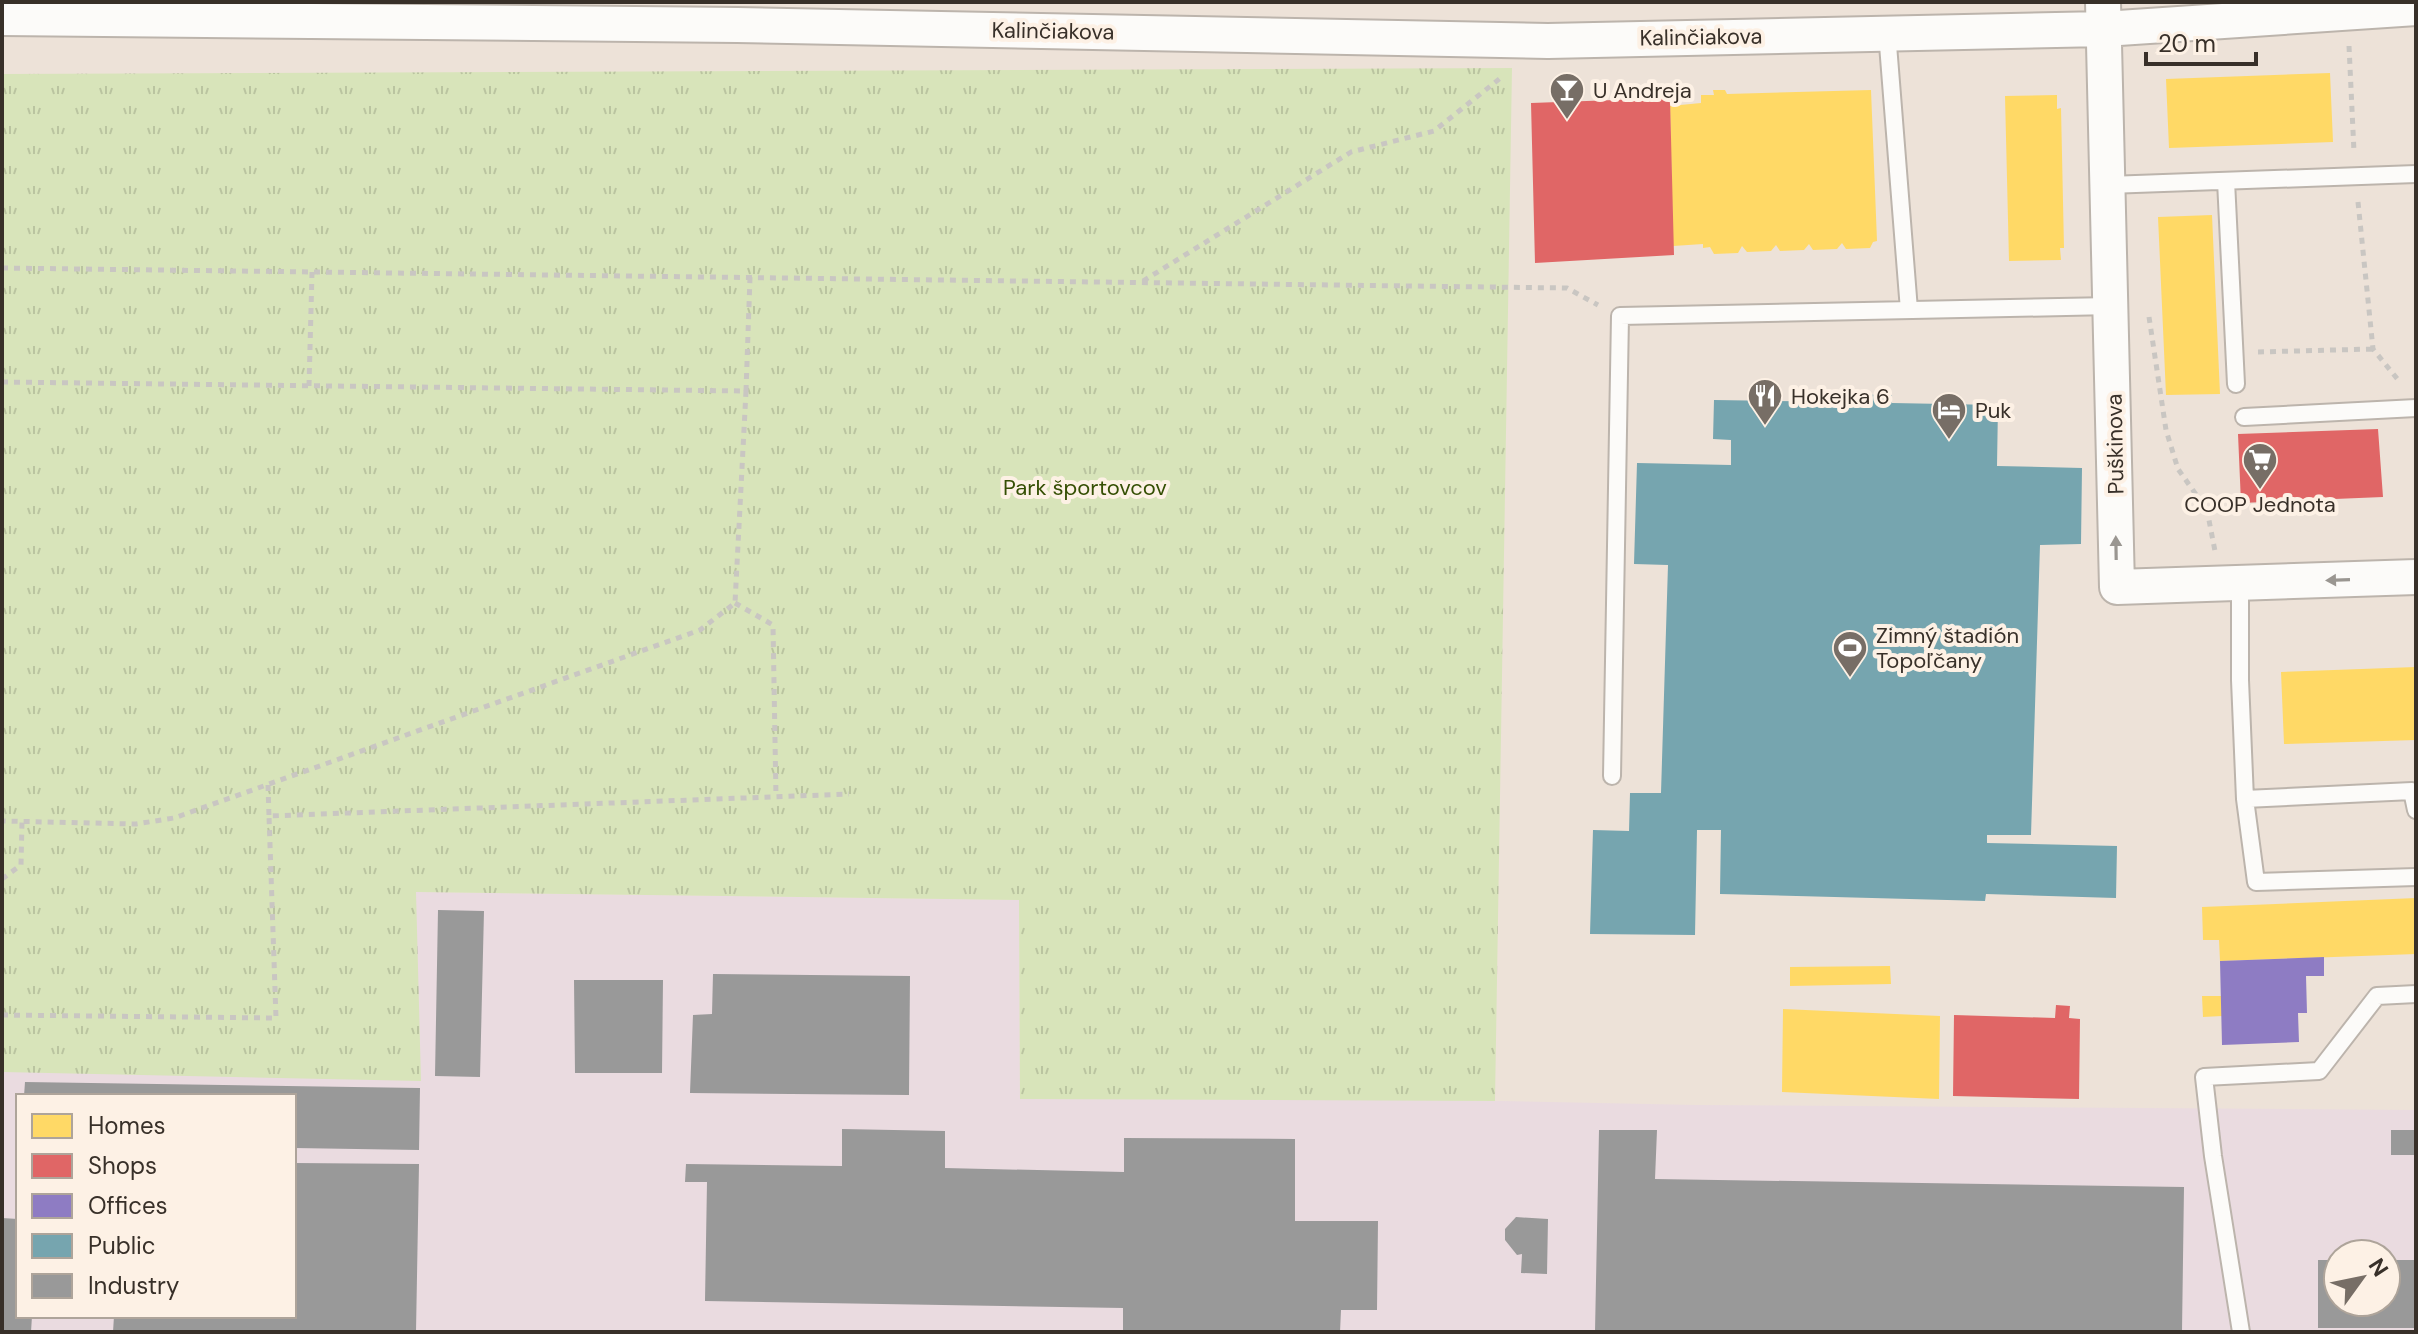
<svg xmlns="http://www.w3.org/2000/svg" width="2418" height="1334" viewBox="0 0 2418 1334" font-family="'DM Sans',sans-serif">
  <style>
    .industrial { fill: #eadbe0; fill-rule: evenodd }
    .park { fill: url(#park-tufts) }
    .homes { fill: #ffd966 }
    .shops { fill: #e06666 }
    .offices { fill: #8e7cc3 }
    .public { fill: #76a5af }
    .industry { fill: #999 }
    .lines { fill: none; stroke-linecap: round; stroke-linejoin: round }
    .service-casing { stroke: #bcb4ac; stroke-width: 20 }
    .minor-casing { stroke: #bcb4ac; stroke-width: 38 }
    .path { stroke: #c9c6c2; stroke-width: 5; stroke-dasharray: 6 6; stroke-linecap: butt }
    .service { stroke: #fcfbf9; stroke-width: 16 }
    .minor { stroke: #fcfbf9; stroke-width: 34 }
    .oneway { fill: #9a9691 }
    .labels { text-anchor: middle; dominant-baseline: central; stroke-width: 8; stroke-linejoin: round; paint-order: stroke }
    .street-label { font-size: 22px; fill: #383029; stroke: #fdf1e5 }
    .poi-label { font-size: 22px; fill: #383029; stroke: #fdf1e5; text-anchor: start }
    .park-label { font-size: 22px; fill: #354f04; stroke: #fdf1e5 }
  </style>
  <defs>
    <pattern id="park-tufts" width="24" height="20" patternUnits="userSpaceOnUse" patternTransform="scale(2)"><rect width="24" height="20" fill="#d8e4ba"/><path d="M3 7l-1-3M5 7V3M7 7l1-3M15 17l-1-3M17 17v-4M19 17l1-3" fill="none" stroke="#bac4a0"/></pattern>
  </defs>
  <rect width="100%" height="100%" fill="#ede2d8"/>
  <path class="industrial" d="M415,892L1019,900L1020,1098L1449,1100L1696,1105L2416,1110V1332H2V1072H36ZM18,1096H294V1316H18ZM2338,1254H2386V1302H2338Z"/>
  <path class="park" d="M1512,68L1495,1101L1020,1099L1019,900L416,892L421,1081L2,1072V74Z"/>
  <path class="homes" d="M2330,73L2333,142L2169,148L2166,79Z
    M1713,90H1725L1727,94L1871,90L1877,241L1873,242L1870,248L1846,249L1842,243L1837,249L1813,250L1809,244L1804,250L1780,251L1776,245L1771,251L1747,252L1742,246L1738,253L1714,254L1710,247L1703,248V244L1673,246L1670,106L1701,103V95H1714Z
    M2057,95V109L2061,108L2064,248H2060L2061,260L2009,261L2005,96Z
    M2212,215L2220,394L2166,395L2158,217Z
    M2416,667V740L2284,744L2281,672Z
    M2416,898V954L2220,961L2219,940H2203L2202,907Z
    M1890,966L1891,984L1790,986V967Z
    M2202,996H2221L2222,1016L2203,1017Z
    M1783,1009L1940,1016L1939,1099L1782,1092Z"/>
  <path class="shops" d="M1670,98L1674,255L1535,263L1531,103Z
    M2378,429L2383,497L2241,503L2238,434Z
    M2056,1005L2070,1006L2069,1018L2080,1019L2079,1099L1953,1096L1954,1015L2055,1018Z"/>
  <path class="offices" d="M2324,957V976H2306L2307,1013H2298L2299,1042L2222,1045L2220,961Z"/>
  <path class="public" d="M1839,394L1892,395V403L1998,405L1997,466L2082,468L2081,544L2040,545L2031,835H1987V843L2117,846L2116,898L1986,894L1985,901L1720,894L1721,830H1697L1695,935L1590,934L1593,830L1629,831L1630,793H1661L1668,565L1634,564L1637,463L1731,465V440L1713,439L1714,400L1839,402Z"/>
  <path class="industry" d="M438,910L484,911L480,1077L435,1076Z
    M713,974L910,976L909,1095L690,1093L693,1015L712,1014Z
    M574,980H663L662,1073H575Z
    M25,1082L420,1088L419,1150L294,1148V1096H24Z
    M842,1129L945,1131V1168L1124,1172V1138L1295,1139V1221H1378L1377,1310H1341L1340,1332H1123V1308L705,1301L707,1182H685L686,1164L842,1166Z
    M1599,1130H1657L1655,1179L2184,1187L2182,1332H1595Z
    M2391,1130H2416V1155H2391Z
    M294,1163L419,1164L416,1332H113L114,1316H294Z
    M1516,1217L1548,1219L1547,1274L1521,1273L1522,1254L1517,1255L1505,1240V1229Z
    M2,1218L18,1219V1316H32L31,1332H2Z
    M2318,1260H2338V1302H2386V1260H2416V1328H2318Z"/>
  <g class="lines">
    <defs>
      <path id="service" d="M1887,32L1909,310
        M2226,181L2236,384
        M2108,185L2416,174
        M2244,417L2416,408
        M2240,583V680L2245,799L2256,882L2416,877
        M1612,776L1620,316L2112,306
        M2245,799L2412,791L2416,810
        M2241,1332L2213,1156L2204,1077L2319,1071L2377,996L2416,994"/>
      <path id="minor" d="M2103,2L2117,587L2416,577
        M2,18L737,25L1548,41L2104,29L2416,8"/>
    </defs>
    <use href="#service" class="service-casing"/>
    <use href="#minor" class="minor-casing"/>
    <path class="path" d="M2349,46L2354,152
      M2358,202L2373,349L2399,381
      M2,268L1567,288L1598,305
      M1143,281L1351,152L1434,131L1503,76
      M2149,317L2166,430L2178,469L2207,510L2215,551
      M2258,352L2373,349
      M2,382L746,391L735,603L700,630L174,818L136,824L2,821
      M309,386L312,272
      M746,391L750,277
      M735,603L773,625L776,797
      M268,785L269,816
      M2,879L21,865L22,821
      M2,1015L276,1018L269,816L849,794"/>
    <use href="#service" class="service"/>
    <use href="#minor" class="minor"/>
  </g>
  <defs><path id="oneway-solid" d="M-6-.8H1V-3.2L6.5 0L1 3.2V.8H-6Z" transform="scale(2)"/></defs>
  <g class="oneway">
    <use href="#oneway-solid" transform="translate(2116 548) rotate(-91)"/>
    <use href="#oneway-solid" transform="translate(2338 580) rotate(178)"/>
  </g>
  <defs>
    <symbol id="bar-pin" viewBox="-11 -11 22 30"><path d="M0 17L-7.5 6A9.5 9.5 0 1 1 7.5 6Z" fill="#776e66" stroke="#fdf1e5"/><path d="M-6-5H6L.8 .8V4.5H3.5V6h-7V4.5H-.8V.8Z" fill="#fff"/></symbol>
    <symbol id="restaurant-pin" viewBox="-11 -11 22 30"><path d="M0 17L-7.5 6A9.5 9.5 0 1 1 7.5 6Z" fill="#776e66" stroke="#fdf1e5"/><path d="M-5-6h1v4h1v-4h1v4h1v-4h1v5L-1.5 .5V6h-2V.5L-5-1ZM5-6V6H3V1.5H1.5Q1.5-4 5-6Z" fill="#fff"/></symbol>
    <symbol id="hotel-pin" viewBox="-11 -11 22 30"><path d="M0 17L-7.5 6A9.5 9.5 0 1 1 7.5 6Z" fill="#776e66" stroke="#fdf1e5"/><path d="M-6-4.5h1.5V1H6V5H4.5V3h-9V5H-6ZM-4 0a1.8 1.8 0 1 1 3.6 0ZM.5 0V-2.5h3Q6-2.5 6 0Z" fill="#fff"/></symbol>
    <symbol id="supermarket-pin" viewBox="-11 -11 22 30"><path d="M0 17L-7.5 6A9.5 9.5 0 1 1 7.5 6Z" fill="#776e66" stroke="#fdf1e5"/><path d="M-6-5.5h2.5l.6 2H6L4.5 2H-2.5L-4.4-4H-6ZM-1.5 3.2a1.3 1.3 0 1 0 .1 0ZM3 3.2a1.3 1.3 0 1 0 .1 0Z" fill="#fff"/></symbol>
    <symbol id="stadium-pin" viewBox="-11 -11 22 30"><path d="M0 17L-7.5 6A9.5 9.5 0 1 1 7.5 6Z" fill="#776e66" stroke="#fdf1e5"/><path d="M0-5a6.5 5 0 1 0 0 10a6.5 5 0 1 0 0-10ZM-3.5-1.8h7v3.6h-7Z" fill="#fff"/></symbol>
  </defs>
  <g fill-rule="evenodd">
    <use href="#bar-pin" x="1547" y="70" width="40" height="54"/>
    <use href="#restaurant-pin" x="1745" y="376" width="40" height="54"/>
    <use href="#hotel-pin" x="1929" y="390" width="40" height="54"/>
    <use href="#supermarket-pin" x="2240" y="440" width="40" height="54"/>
    <use href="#stadium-pin" x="1830" y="628" width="40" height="54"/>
  </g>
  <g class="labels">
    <g class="street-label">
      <text transform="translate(1053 31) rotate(1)">Kalinčiakova</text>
      <text transform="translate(1701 37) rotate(-1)">Kalinčiakova</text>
      <text transform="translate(2115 444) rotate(-91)">Puškinova</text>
    </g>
    <g class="poi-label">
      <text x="1593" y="90">U Andreja</text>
      <text x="1791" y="396">Hokejka 6</text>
      <text x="1975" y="410">Puk</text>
      <text x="2260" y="504" text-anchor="middle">COOP Jednota</text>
      <text x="1876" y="635">Zimný štadión<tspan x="1876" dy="25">Topoľčany</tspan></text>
    </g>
    <g class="park-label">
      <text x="1085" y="487">Park športovcov</text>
    </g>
  </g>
  <rect width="2418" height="1334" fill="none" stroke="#383029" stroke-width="8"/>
  <rect x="16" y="1094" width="280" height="224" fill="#fdf1e5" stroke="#aea49a" stroke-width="2"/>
  <rect x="32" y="1114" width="40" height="24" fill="#ffd966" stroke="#aea49a" stroke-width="2"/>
  <text x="88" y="1134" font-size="24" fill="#383029">Homes</text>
  <rect x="32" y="1154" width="40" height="24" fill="#e06666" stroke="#aea49a" stroke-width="2"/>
  <text x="88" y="1174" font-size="24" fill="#383029">Shops</text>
  <rect x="32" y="1194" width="40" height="24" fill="#8e7cc3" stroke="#aea49a" stroke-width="2"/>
  <text x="88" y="1214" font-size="24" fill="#383029">Offices</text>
  <rect x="32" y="1234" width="40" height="24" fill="#76a5af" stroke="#aea49a" stroke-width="2"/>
  <text x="88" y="1254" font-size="24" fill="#383029">Public</text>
  <rect x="32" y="1274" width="40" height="24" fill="#999999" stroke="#aea49a" stroke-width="2"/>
  <text x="88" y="1294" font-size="24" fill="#383029">Industry</text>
  <g transform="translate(2362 1278) rotate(57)"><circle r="38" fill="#fdf1e5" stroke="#aea49a" stroke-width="2"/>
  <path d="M0-6L14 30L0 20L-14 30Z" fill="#776e66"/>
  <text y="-12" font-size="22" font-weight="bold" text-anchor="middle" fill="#383029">N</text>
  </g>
  <path d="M2146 52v12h110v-12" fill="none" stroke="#383029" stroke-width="4"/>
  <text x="2158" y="52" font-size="24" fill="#383029" stroke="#fdf1e5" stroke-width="6" paint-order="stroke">20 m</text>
</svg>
